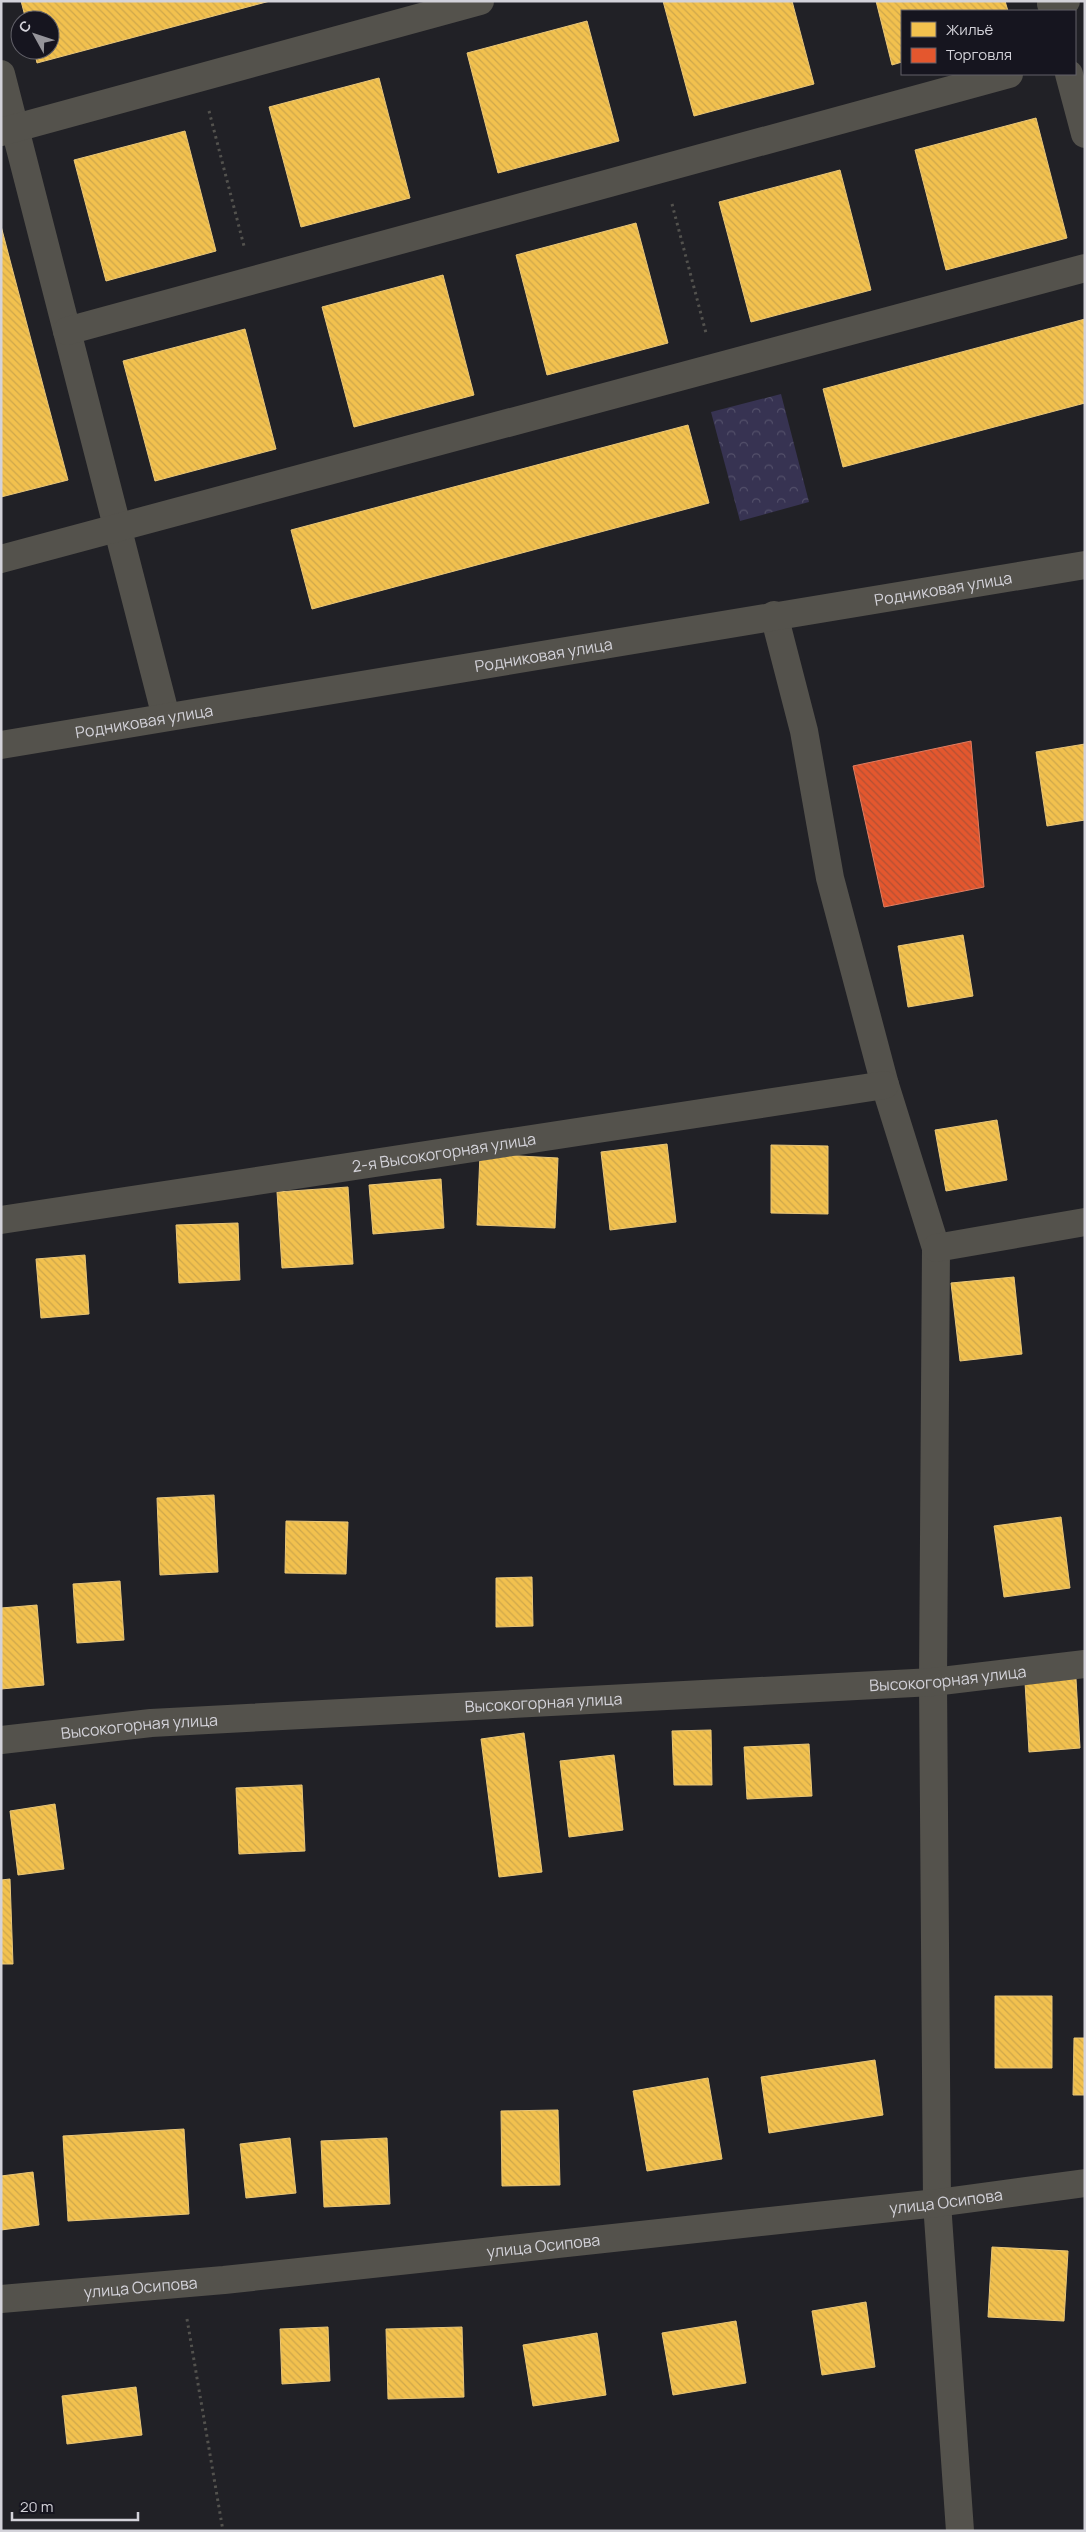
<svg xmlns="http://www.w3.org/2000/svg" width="1086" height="2532" viewBox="0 0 1086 2532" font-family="Manrope,sans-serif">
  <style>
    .forest { fill: url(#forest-crowns) }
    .homes { fill: url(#homes-back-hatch); stroke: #e9c678 }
    .shops { fill: url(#shops-back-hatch); stroke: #df7c61 }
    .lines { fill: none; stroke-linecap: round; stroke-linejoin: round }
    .path { stroke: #53524e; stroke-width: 3; stroke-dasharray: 2.5 4; stroke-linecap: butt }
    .minor { stroke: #54524c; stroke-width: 28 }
    .labels { text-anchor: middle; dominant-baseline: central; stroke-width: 5; stroke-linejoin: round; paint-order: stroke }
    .street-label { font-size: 16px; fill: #d3d2d9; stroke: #16151f }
  </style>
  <defs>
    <pattern id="forest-crowns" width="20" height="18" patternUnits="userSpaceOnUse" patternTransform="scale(1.25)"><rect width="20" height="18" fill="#373352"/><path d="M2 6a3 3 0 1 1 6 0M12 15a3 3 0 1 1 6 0" fill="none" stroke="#53506a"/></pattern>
    <pattern id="homes-back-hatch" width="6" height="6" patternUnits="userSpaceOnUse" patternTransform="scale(1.25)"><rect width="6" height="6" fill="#f2c14e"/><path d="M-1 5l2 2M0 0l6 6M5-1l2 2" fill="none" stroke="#cea74b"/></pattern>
    <pattern id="shops-back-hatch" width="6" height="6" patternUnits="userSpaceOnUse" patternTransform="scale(1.25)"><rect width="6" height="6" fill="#e4572e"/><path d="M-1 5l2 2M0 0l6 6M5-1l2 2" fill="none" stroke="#b25034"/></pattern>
  </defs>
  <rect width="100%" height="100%" fill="#212126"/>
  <path class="forest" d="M781,394L809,502L740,521L711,412Z"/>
  <path class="homes" d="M21,1H270L37,63L34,50H50V20H26Z
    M663,1H792L814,84L694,116Z
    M876,1H1005L1008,11H902V62L892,65Z
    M587,21L619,141L498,173L467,53Z
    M379,78L410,198L301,227L269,107Z
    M1036,118L1067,238L946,270L915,150Z
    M185,131L216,251L106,281L74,160Z
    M840,170L871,290L751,322L719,202Z
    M636,223L668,343L547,375L516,255Z
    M1,226L68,480L1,497Z
    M443,275L474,395L354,427L322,307Z
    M1085,319V403L843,467L823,389Z
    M245,329L276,449L155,481L123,361Z
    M688,425L709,503L312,609L291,530Z
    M1085,744V820L1047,826L1036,752Z
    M963,935L973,996L908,1007L898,946Z
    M997,1120L1007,1180L946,1191L935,1130Z
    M667,1144L676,1222L610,1230L601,1152Z
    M771,1145L828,1146V1214L771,1213Z
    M480,1154L558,1158L555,1228L477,1225Z
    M441,1179L444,1228L373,1234L369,1185Z
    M348,1187L353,1264L282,1268L277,1192Z
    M238,1223L240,1280L179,1283L176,1225Z
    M85,1255L89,1314L41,1318L36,1259Z
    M1014,1277L1022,1354L960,1361L951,1283Z
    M214,1495L218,1572L160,1575L157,1498Z
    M1061,1517L1070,1588L1004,1597L994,1526Z
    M286,1521L348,1522L346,1574L285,1573Z
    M532,1577L533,1626L496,1627V1578Z
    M120,1581L124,1640L77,1643L73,1584Z
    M37,1605L44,1685L1,1689V1608Z
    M1076,1679L1080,1748L1029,1752L1025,1682Z
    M711,1730L712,1785H674L672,1731Z
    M524,1733L542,1872L499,1877L481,1739Z
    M809,1744L812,1796L747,1799L744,1747Z
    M614,1755L623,1830L569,1837L560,1761Z
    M302,1785L305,1851L239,1854L236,1788Z
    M55,1804L64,1869L18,1875L10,1811Z
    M10,1879L13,1964H1V1880Z
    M995,1996H1052V2068H995Z
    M1074,2038H1085V2095H1073Z
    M875,2060L883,2115L769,2133L761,2077Z
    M708,2078L722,2159L647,2171L633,2091Z
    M558,2110L560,2185L502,2186L501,2111Z
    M184,2129L189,2214L68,2221L63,2136Z
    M290,2138L296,2193L246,2198L240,2144Z
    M387,2138L390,2204L324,2207L321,2141Z
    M33,2172L39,2225L1,2230V2176Z
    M992,2247L1068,2251L1064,2321L988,2317Z
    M866,2302L875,2367L822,2375L812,2311Z
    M736,2321L746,2383L673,2395L662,2333Z
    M328,2327L330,2381L282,2384L280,2329Z
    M462,2327L464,2397L388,2399L386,2329Z
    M597,2333L606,2395L533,2406L523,2345Z
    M136,2387L142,2435L67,2444L62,2396Z"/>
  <path class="shops" d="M971,741L984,887L884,907L853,766Z"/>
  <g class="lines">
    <path class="path" d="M209,111L244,246
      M672,204L706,333
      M187,2319L223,2531"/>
    <g class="minor">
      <path d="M1051,4L1066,1"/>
      <path d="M1,74L166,717"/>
      <path d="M1069,74L1085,134"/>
      <path d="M1,132L480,1"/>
      <path d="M67,331L1009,74"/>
      <path d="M1,559L1085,268"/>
      <path d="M774,615L804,731L830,878L885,1085L936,1248L933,1682L937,2203L960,2531"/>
      <path id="s1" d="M1,745L1085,565"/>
      <path id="s2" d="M1,1220L885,1085"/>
      <path d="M936,1248L1085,1222"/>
      <path id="s3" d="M1,1740L151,1723L933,1682L1085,1664"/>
      <path id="s4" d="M1,2299L224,2280L937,2203L1085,2183"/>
    </g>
  </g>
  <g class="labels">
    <g class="street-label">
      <text stroke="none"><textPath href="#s1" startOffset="955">Родниковая улица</textPath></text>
      <text stroke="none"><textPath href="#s1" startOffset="550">Родниковая улица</textPath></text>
      <text stroke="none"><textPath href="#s1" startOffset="145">Родниковая улица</textPath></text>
      <text stroke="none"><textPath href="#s2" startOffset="448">2-я Высокогорная улица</textPath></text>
      <text stroke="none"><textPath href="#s3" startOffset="949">Высокогорная улица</textPath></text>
      <text stroke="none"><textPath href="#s3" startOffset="544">Высокогорная улица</textPath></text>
      <text stroke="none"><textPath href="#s3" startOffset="139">Высокогорная улица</textPath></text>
      <text stroke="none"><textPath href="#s4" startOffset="950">улица Осипова</textPath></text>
      <text stroke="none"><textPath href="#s4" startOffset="545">улица Осипова</textPath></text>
      <text stroke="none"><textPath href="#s4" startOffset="140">улица Осипова</textPath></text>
    </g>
  </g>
  <rect width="1086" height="2532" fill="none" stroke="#d3d2d9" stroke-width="5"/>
  <rect x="901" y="10" width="175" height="65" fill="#16151f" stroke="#626169"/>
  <rect x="911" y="22" width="25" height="15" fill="#f2c14e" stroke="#626169"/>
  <text x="946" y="35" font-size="15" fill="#d3d2d9">Жильё</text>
  <rect x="911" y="48" width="25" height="15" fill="#e4572e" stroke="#626169"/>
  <text x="946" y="60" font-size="15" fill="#d3d2d9">Торговля</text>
  <g transform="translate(35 35) rotate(310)"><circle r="24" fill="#16151f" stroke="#626169"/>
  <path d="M0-4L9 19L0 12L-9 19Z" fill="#95949a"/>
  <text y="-8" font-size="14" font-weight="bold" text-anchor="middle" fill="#d3d2d9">С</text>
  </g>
  <path d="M12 2512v8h126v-8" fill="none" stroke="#d3d2d9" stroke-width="2.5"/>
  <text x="20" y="2512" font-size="15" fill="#d3d2d9" stroke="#16151f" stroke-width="4" paint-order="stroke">20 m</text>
</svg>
